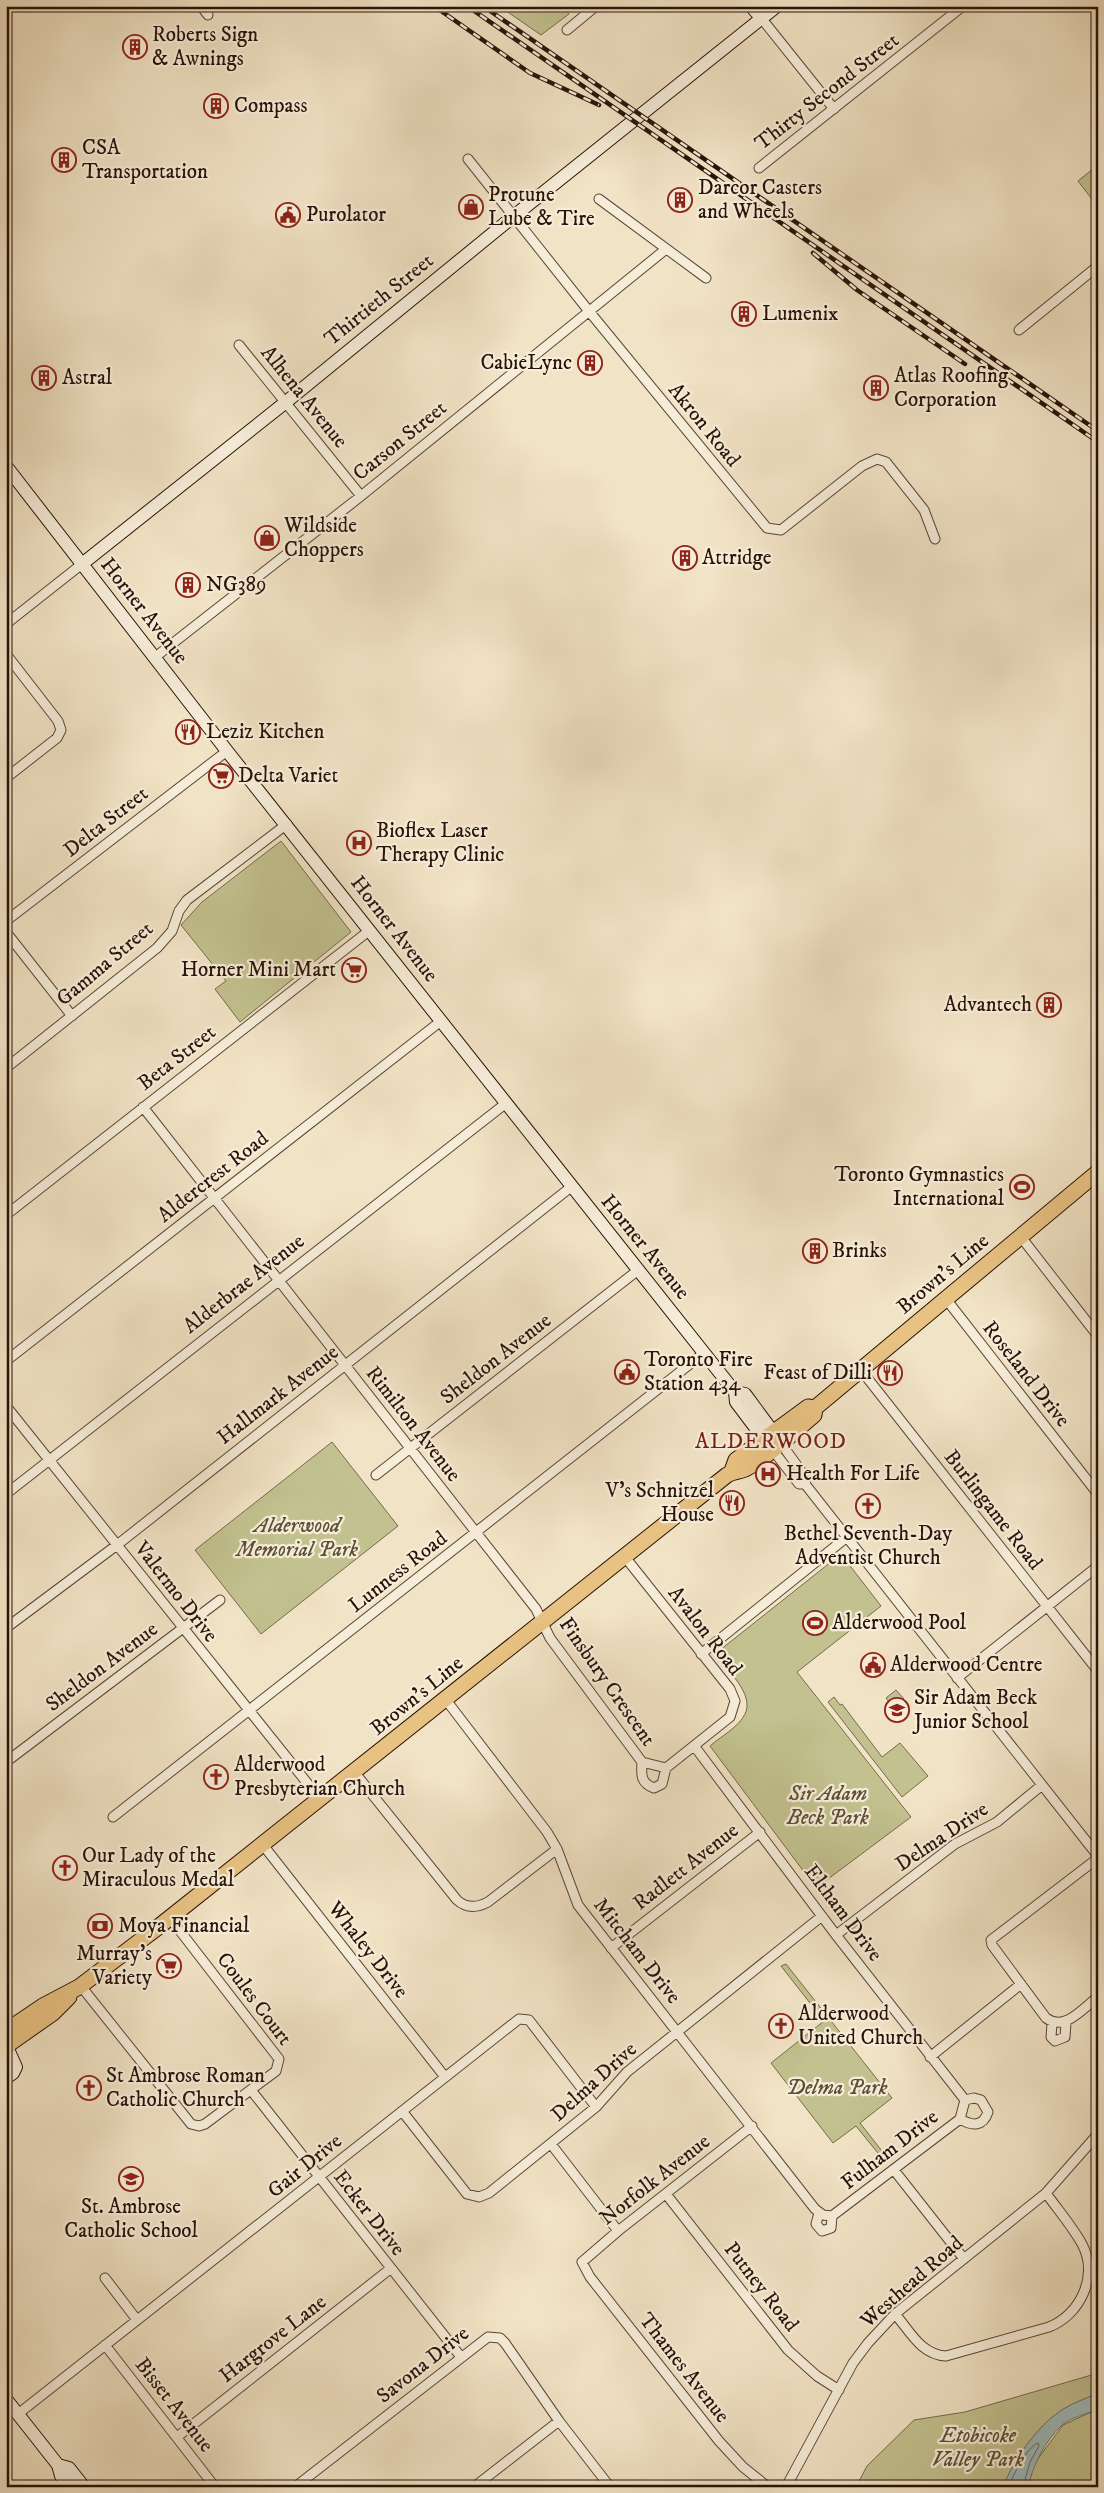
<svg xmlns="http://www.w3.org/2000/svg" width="1104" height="2493" viewBox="0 0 1104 2493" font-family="'IM FELL DW Pica',serif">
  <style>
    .green { fill: #c2c18f; stroke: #756a4c }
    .water { fill: #9ebcbd; stroke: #6f7875 }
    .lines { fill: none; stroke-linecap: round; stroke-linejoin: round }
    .shore { stroke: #636762; stroke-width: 1 }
    .street-casing { stroke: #5a4637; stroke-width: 11 }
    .secondary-casing { stroke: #281208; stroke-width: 14 }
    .primary-casing { stroke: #281208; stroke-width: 17 }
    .highway-casing { stroke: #281208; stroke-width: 18 }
    .street { stroke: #f6edd9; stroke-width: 9 }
    .secondary { stroke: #f6edd9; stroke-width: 12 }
    .primary { stroke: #e8c282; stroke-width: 15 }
    .highway { stroke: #e8c282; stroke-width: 16 }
    .rail-casing { stroke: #281208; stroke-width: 4.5 }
    .rail { stroke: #f6edd9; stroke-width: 2.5; stroke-dasharray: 8; stroke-linecap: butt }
    .labels { text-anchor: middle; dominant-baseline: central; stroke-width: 4.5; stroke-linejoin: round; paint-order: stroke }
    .poi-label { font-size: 21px; fill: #281208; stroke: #f6edd9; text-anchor: start }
    .street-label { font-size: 21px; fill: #281208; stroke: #f6edd9 }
    .park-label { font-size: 21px; font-style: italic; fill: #5e4f37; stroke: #f6edd9 }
    .neighbourhood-label { font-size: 22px; letter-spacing: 1px; fill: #7a1f14; stroke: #f6edd9 }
  </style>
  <rect width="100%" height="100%" fill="#f1e3c5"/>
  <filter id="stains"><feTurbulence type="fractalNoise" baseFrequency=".004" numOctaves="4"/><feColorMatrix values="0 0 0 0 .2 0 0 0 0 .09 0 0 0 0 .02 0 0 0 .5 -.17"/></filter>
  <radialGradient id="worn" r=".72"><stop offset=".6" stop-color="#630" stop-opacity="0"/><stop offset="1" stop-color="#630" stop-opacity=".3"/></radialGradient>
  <path class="green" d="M499,6H562L569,14L541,35Z
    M1098,165V207L1078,181Z
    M281,841L351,932L240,1022L215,989L226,981L181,925L202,902Z
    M332,1442L398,1526L261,1634L195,1550Z
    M841,1554L881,1606L797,1672L911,1817L816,1888L710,1746C720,1737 739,1727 745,1714C755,1694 726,1669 715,1654Z
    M896,1690L904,1699L894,1708L886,1698Z
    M834,1697L840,1705L842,1704L882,1757L900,1743L928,1776L902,1797L828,1702Z
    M786,1964L892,2098L860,2123L889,2160L886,2163L856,2126L833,2143L771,2063L824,2021L781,1966Z
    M1098,2370V2393C1085,2399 1070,2404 1059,2412C1036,2428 1013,2461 1003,2487H856L867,2466L914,2420L965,2412L1095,2374Z
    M1098,2409V2487H1028L1034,2464L1063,2425Z"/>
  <path class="water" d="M1098,2393V2409C1087,2414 1070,2418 1062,2425C1045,2441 1033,2465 1028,2487H1003C1013,2461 1036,2428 1059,2412C1070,2404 1085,2399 1098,2393Z"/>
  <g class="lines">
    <path class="shore" d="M1009,2487C1013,2475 1026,2448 1038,2443L1039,2446L1030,2462L1023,2487"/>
    <defs>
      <path id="street" d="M201,6L208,15
        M762,19L834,109
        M567,30L596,6
        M468,159L588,310L767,528L781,530L862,466L877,459L886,462L924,510L935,539
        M759,168L963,6
        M599,199L706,278
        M1019,330L1098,266
        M239,345L361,496
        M6,624L82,564
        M6,654L58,721L61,730L57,738L6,778
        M154,658L361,496L666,249
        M6,921L227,751
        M6,932L72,1016
        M6,1068L157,948L172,931L179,911L187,900L287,824
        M143,1107L536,1609L550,1638L642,1762L666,1768L730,1717L735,1701L730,1689L625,1557
        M6,1215L370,930
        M1021,1237L1098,1336
        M946,1299L1098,1494
        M6,1361L441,1021
        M861,1370L1098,1671
        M6,1406L320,1799
        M780,1442L806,1478L805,1484L1098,1856
        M772,1449L799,1484H805
        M376,1475L637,1271
        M6,1494L505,1104
        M6,1628L117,1545L571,1187
        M701,1654L847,1537
        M957,1678L1098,1566
        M446,1700L547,1832L557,1849L578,1905L815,2209L823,2215L832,2216L960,2119L965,2100L836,1935L695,1747
        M6,1762L220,1600
        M642,1762C641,1776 641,1783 654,1788L662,1784L666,1768
        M355,1773L457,1900C466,1908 477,1908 488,1902L557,1849
        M113,1817L704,1353
        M263,1845L445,2077
        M1098,1858L991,1940L992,1945L1046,2018C1065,2032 1083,2008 1098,1997
        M836,1935L955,1844L997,1822L1042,1785
        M611,1948L760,1832
        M80,1985L191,2124L199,2126L205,2124L276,2071L279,2059L170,1918
        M1052,2023L1051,2037L1055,2041L1065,2037L1066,2023
        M930,2057L1021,1984
        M251,2090L461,2357
        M402,2111L467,2194L479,2197L489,2193L596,2107L627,2072L822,1916
        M960,2119C972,2126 983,2127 988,2112L981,2100L974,2098L965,2100
        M752,2126L618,2231L582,2262L590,2277L719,2441L743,2467L768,2487
        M551,2144L618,2231
        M894,2170L964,2259
        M666,2194L788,2350L817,2376L839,2390
        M819,2213L816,2224L822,2231L831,2228L832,2216
        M105,2278L137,2320
        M895,2314C910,2331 921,2355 946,2356L1049,2327C1080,2315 1099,2276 1082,2244C1072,2226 1058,2210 1046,2193
        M105,2345L215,2487
        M18,2414L519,2019L529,2020L596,2107
        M177,2437L390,2269
        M295,2487L488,2337L500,2338L505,2343L559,2421L610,2487
        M474,2487L559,2421
        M786,2487L853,2363L868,2343L895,2314L1046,2193L1098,2134"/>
      <path id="secondary" d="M751,6L762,19
        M6,466L227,751L735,1392L736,1402L770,1447
        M82,564L286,402L514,216L777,6
        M735,1392L745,1394L779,1440
        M6,2078L13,2073L16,2067L7,2047
        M6,2399L58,2465L61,2476L69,2487
        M58,2465L69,2468L84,2487"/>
      <path id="primary" d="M732,1471L736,1460L808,1407L815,1408
        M6,2031L43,2006L79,1987L157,1928L727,1475C733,1471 738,1472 745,1469C764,1460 796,1430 814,1415L815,1408L1098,1172
        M6,2046L53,2013L69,1997"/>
      <path id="highway" d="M6,2047H7"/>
    </defs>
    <use href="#street" class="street-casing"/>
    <use href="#secondary" class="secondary-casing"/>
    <use href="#primary" class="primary-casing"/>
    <use href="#highway" class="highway-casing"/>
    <use href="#street" class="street"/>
    <use href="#secondary" class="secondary"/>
    <use href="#primary" class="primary"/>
    <use href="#highway" class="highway"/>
    <defs>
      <path id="rail" d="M434,6L530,73L599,105
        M467,6L1098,442
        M483,6L1098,431
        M813,253L857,290L965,364"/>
    </defs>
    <use href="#rail" class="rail-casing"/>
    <use href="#rail" class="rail"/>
  </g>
  <defs>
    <symbol id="building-ring" viewBox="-11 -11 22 22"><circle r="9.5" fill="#f6edd9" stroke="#8f2418" stroke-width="1.5"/><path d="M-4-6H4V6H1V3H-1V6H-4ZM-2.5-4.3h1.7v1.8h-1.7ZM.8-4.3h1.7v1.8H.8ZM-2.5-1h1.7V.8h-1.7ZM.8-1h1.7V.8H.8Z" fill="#8f2418"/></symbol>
    <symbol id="shop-ring" viewBox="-11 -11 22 22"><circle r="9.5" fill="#f6edd9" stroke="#8f2418" stroke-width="1.5"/><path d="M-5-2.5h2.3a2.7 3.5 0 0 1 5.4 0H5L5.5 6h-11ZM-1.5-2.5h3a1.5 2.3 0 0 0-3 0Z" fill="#8f2418"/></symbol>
    <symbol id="civic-ring" viewBox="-11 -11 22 22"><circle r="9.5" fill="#f6edd9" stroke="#8f2418" stroke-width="1.5"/><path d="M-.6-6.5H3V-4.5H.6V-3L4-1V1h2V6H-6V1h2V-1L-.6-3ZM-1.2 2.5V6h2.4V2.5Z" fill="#8f2418"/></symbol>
    <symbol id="restaurant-ring" viewBox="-11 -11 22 22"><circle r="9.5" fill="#f6edd9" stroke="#8f2418" stroke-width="1.5"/><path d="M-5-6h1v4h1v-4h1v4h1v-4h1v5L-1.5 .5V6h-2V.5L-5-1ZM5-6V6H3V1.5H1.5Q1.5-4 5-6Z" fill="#8f2418"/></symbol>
    <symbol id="supermarket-ring" viewBox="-11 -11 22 22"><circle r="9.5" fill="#f6edd9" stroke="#8f2418" stroke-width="1.5"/><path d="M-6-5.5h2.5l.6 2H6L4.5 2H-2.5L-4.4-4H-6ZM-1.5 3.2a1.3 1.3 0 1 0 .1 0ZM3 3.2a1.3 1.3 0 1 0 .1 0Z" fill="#8f2418"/></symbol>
    <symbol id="hospital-ring" viewBox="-11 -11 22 22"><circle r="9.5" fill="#f6edd9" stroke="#8f2418" stroke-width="1.5"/><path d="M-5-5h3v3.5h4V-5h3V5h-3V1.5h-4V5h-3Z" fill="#8f2418"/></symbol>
    <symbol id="stadium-ring" viewBox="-11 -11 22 22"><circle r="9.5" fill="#f6edd9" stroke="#8f2418" stroke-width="1.5"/><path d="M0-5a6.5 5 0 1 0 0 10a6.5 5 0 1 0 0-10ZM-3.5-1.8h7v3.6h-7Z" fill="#8f2418"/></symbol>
    <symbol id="church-ring" viewBox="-11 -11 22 22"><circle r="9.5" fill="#f6edd9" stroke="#8f2418" stroke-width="1.5"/><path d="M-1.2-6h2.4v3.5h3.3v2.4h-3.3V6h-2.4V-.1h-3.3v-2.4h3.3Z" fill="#8f2418"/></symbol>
    <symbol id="school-ring" viewBox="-11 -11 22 22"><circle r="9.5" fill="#f6edd9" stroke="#8f2418" stroke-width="1.5"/><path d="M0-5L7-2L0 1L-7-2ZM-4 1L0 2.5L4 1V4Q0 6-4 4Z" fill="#8f2418"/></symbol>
    <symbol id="bank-ring" viewBox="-11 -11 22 22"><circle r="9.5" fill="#f6edd9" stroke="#8f2418" stroke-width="1.5"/><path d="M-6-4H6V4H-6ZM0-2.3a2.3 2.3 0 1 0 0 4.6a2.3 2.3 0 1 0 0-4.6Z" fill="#8f2418"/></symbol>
  </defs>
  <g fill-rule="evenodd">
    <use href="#building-ring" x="121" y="33" width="28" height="28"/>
    <use href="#building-ring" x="202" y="92" width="28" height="28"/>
    <use href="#building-ring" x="50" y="146" width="28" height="28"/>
    <use href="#building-ring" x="666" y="186" width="28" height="28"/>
    <use href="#shop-ring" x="457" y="193" width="28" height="28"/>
    <use href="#civic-ring" x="274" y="201" width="28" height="28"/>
    <use href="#building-ring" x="730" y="300" width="28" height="28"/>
    <use href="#building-ring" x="576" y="349" width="28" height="28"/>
    <use href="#building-ring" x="30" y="364" width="28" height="28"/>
    <use href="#building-ring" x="862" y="374" width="28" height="28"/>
    <use href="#shop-ring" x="253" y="524" width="28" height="28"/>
    <use href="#building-ring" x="671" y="544" width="28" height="28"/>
    <use href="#building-ring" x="174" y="571" width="28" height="28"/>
    <use href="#restaurant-ring" x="174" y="718" width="28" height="28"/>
    <use href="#supermarket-ring" x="207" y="762" width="28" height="28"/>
    <use href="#hospital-ring" x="345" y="829" width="28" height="28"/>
    <use href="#supermarket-ring" x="340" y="956" width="28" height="28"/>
    <use href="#building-ring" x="1035" y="991" width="28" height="28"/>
    <use href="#stadium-ring" x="1008" y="1173" width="28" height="28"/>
    <use href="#building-ring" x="801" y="1237" width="28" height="28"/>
    <use href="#civic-ring" x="613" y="1358" width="28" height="28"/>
    <use href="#restaurant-ring" x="876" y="1359" width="28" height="28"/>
    <use href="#hospital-ring" x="754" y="1460" width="28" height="28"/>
    <use href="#restaurant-ring" x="718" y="1489" width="28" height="28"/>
    <use href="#church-ring" x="854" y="1492" width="28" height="28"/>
    <use href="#stadium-ring" x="801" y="1609" width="28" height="28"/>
    <use href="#civic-ring" x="859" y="1651" width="28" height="28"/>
    <use href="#school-ring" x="883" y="1696" width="28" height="28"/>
    <use href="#church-ring" x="202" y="1763" width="28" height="28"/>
    <use href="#church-ring" x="51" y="1854" width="28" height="28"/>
    <use href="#bank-ring" x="86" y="1912" width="28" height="28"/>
    <use href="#supermarket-ring" x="155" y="1952" width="28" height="28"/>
    <use href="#church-ring" x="767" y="2012" width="28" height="28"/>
    <use href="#church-ring" x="75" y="2074" width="28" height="28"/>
    <use href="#school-ring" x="117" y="2165" width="28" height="28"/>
  </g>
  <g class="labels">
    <g class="poi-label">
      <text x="152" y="35">Roberts Sign<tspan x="152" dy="24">&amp; Awnings</tspan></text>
      <text x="234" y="106">Compass</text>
      <text x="82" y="148">CSA<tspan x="82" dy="24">Transportation</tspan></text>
      <text x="698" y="188">Darcor Casters<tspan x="698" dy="24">and Wheels</tspan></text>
      <text x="488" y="195">Protune<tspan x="488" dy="24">Lube &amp; Tire</tspan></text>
      <text x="306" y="215">Purolator</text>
      <text x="762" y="314">Lumenix</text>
      <text x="572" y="363" text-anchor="end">CabieLync</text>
      <text x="894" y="376">Atlas Roofing<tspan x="894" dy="24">Corporation</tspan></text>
      <text x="62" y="378">Astral</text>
      <text x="284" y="526">Wildside<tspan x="284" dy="24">Choppers</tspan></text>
      <text x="702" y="558">Attridge</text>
      <text x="206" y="585">NG389</text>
      <text x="206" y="732">Leziz Kitchen</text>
      <text x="238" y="776">Delta Variet</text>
      <text x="376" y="831">Bioflex Laser<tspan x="376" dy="24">Therapy Clinic</tspan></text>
      <text x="336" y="970" text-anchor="end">Horner Mini Mart</text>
      <text x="1032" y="1005" text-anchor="end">Advantech</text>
      <text x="1004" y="1175" text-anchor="end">Toronto Gymnastics<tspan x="1004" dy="24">International</tspan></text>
      <text x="832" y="1251">Brinks</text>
      <text x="644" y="1360">Toronto Fire<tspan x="644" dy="24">Station 434</tspan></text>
      <text x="872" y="1373" text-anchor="end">Feast of Dilli</text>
      <text x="786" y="1474">Health For Life</text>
      <text x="714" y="1491" text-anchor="end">V's Schnitzel<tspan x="714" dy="24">House</tspan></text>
      <text x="868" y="1534" text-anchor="middle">Bethel Seventh-Day<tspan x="868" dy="24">Adventist Church</tspan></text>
      <text x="832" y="1623">Alderwood Pool</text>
      <text x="890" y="1665">Alderwood Centre</text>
      <text x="914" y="1698">Sir Adam Beck<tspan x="914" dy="24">Junior School</tspan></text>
      <text x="234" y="1765">Alderwood<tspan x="234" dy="24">Presbyterian Church</tspan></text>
      <text x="82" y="1856">Our Lady of the<tspan x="82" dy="24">Miraculous Medal</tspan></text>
      <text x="118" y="1926">Moya Financial</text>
      <text x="152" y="1954" text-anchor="end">Murray's<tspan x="152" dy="24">Variety</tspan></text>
      <text x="798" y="2014">Alderwood<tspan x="798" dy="24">United Church</tspan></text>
      <text x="106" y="2076">St Ambrose Roman<tspan x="106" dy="24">Catholic Church</tspan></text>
      <text x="131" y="2207" text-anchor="middle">St. Ambrose<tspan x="131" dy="24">Catholic School</tspan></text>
    </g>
    <g class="street-label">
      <text transform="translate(827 92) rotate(-38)">Thirty Second Street</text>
      <text transform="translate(379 300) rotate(-39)">Thirtieth Street</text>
      <text transform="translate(304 397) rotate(51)">Alhena Avenue</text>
      <text transform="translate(704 425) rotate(51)">Akron Road</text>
      <text transform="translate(400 441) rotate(-39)">Carson Street</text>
      <text transform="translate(144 611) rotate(52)">Horner Avenue</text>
      <text transform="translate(106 822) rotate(-38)">Delta Street</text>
      <text transform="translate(394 929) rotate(52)">Horner Avenue</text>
      <text transform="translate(105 964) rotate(-40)">Gamma Street</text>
      <text transform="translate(177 1058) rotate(-38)">Beta Street</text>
      <text transform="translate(213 1177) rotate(-38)">Aldercrest Road</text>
      <text transform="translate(645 1247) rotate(51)">Horner Avenue</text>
      <text transform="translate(943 1274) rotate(-40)">Brown's Line</text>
      <text transform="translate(244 1284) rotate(-38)">Alderbrae Avenue</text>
      <text transform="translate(496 1359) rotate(-38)">Sheldon Avenue</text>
      <text transform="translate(1026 1374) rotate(52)">Roseland Drive</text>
      <text transform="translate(278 1395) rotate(-38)">Hallmark Avenue</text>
      <text transform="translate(413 1424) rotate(52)">Rimilton Avenue</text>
      <text transform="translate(993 1510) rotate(52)">Burlingame Road</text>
      <text transform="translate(398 1572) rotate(-38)">Lunness Road</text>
      <text transform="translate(176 1592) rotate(52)">Valermo Drive</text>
      <text transform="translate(705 1631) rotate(52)">Avalon Road</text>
      <text transform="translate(102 1667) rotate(-37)">Sheldon Avenue</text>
      <text transform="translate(607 1682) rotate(55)">Finsbury Crescent</text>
      <text transform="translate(417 1696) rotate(-39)">Brown's Line</text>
      <text transform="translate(942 1837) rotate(-34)">Delma Drive</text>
      <text transform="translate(686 1867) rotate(-38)">Radlett Avenue</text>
      <text transform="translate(843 1913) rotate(53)">Eltham Drive</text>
      <text transform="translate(368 1950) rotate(52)">Whaley Drive</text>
      <text transform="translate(637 1951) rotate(52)">Mitcham Drive</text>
      <text transform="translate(254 1999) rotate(53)">Coules Court</text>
      <text transform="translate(594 2082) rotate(-42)">Delma Drive</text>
      <text transform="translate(890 2150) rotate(-38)">Fulham Drive</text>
      <text transform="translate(305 2166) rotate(-39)">Gair Drive</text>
      <text transform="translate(655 2180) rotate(-38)">Norfolk Avenue</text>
      <text transform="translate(369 2213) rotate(52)">Ecker Drive</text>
      <text transform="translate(912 2282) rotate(-41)">Westhead Road</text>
      <text transform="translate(761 2287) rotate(52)">Putney Road</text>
      <text transform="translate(273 2339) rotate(-38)">Hargrove Lane</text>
      <text transform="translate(423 2365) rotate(-38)">Savona Drive</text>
      <text transform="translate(684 2368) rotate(52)">Thames Avenue</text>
      <text transform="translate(174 2405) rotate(52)">Bisset Avenue</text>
    </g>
    <g class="park-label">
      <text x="297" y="1526">Alderwood<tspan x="297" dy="24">Memorial Park</tspan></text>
      <text x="828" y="1794">Sir Adam<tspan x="828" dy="24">Beck Park</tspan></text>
      <text x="837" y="2088">Delma Park</text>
      <text x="978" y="2436">Etobicoke<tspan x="978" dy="24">Valley Park</tspan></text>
    </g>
    <g class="neighbourhood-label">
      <text x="771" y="1441">ALDERWOOD</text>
    </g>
  </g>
  <rect width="1104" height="2493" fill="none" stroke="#f1e3c5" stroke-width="25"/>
  <rect x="8" y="8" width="1089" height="2478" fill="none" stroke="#281208" stroke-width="2.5"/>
  <rect x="12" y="12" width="1079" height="2468" fill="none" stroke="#281208"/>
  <rect width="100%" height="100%" filter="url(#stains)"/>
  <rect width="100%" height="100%" fill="url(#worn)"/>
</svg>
